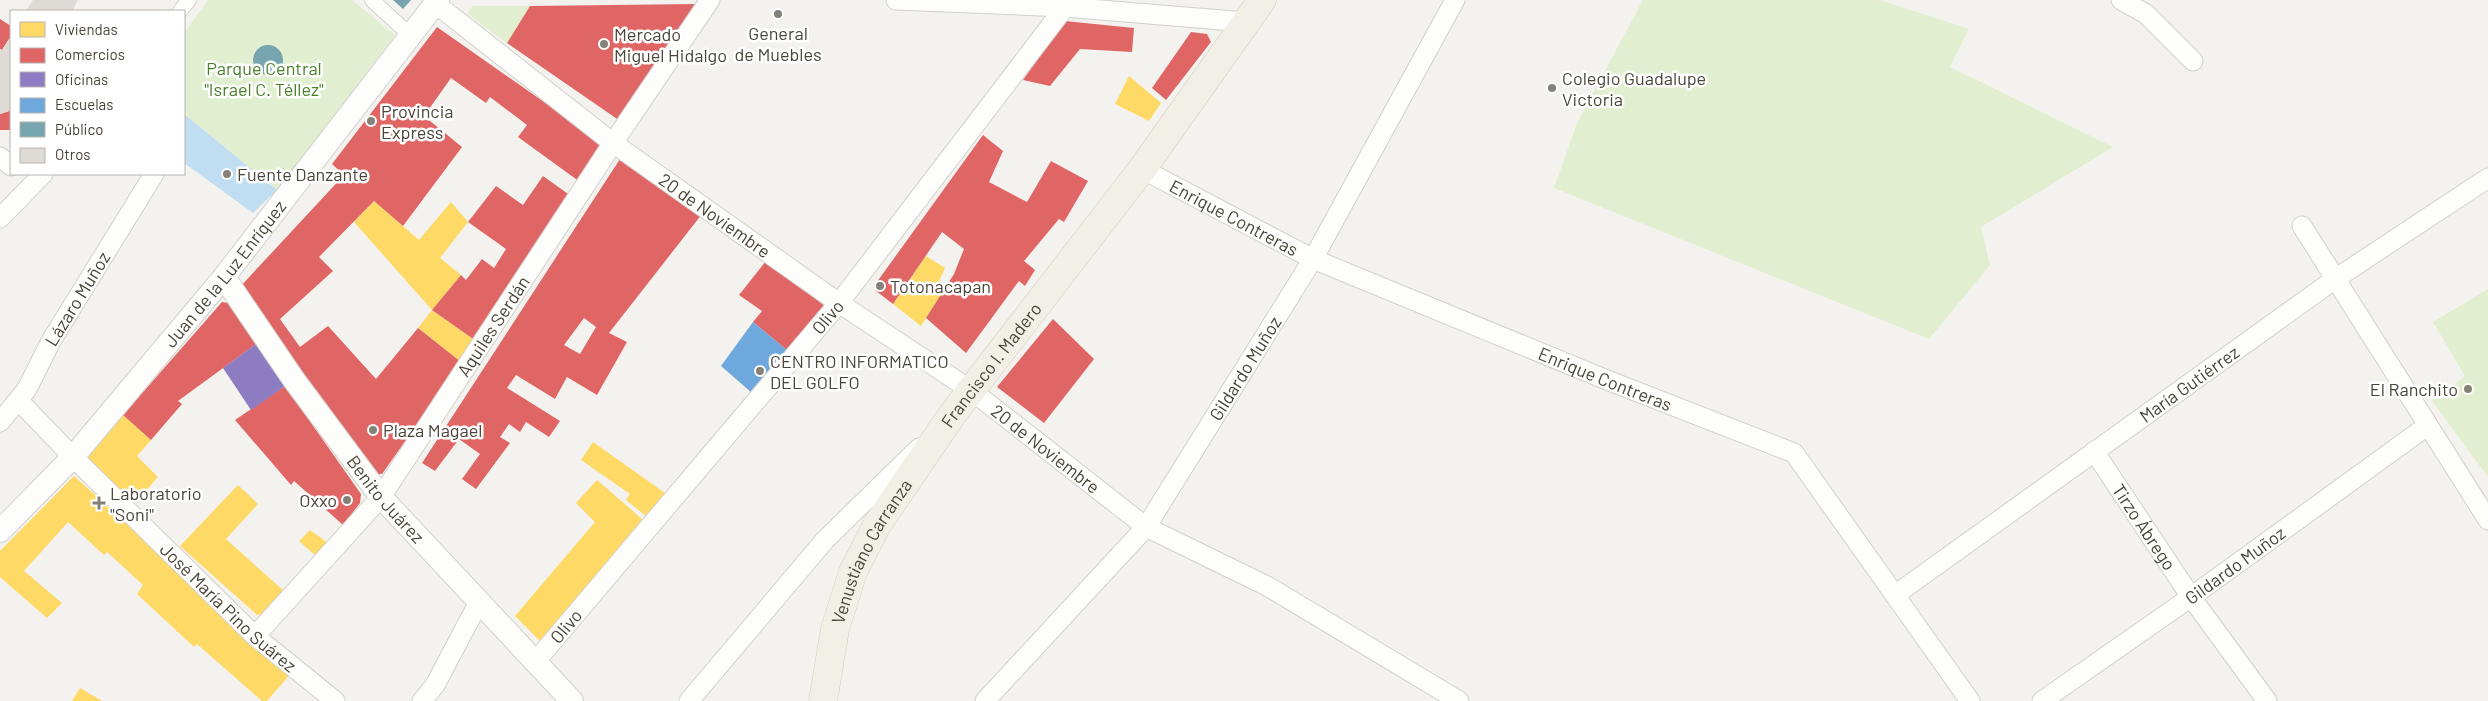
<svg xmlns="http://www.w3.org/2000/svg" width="2488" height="701" viewBox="0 0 2488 701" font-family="Barlow,sans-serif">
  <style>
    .green { fill: #e1eecf }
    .water { fill: #c0ddf1 }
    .homes { fill: #ffd966 }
    .shops { fill: #e06666; fill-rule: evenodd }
    .offices { fill: #8e7cc3 }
    .schools { fill: #6fa8dc }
    .public { fill: #76a5af }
    .building { fill: #dedbd6 }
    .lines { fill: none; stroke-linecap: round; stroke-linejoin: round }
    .pedestrian-casing { stroke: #d2d0cb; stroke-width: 16 }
    .minor-casing { stroke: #d2d0cb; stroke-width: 21 }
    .tertiary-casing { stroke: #d2d0cb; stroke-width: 24 }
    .primary-casing { stroke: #d6cebb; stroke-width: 29 }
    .pedestrian { stroke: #fdfdfc; stroke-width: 14 }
    .minor { stroke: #fdfdfc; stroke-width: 19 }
    .tertiary { stroke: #fdfdfc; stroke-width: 22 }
    .primary { stroke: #f2efe6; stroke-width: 28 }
    .poi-dot { fill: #868178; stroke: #fff; stroke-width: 2 }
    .labels { text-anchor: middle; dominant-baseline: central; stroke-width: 5; stroke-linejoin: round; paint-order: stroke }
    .poi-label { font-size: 18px; fill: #4b4439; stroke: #fff; text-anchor: start }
    .park-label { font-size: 18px; fill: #4a7f2a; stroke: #fff }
    .street-label { font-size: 18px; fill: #4b4439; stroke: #fff }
  </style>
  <rect width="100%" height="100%" fill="#f4f2ee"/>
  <path class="green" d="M208,0H352L395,35L277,190L184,114V33Z
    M1643,0H1880L1969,29L1950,67L2113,147L1981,227L1990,265L1929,339L1554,188L1577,123Z
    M472,6H530L507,43L467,14Z
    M2488,289V477L2432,401L2465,376L2433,322Z"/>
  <path class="water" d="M184,114L277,190L253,213L184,163Z"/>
  <path class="homes" d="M1129,76L1161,103L1149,121L1115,104Z
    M374,201L419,240L451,202L468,222L440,258L461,275L432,310L354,222Z
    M926,256L945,268L935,290L941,295L921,326L893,304Z
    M432,310L476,341L461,362L418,328Z
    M123,415L151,440L137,456L158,477L134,504L85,460Z
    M593,442L665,493L646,516L626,500L630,494L581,460Z
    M74,476L293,671L267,701H262L197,644L194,647L137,594L143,585L107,552L104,555L68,522L24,571L62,603L47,618L0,577V551Z
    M597,480L642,519L542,643L515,616L595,522L576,503Z
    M238,485L258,504L226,539L285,592L265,614L257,615L180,546Z
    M310,530L328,543L317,557L299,541Z
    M80,688L102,701H72Z"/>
  <path class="shops" d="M696,4V15L623,123L507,43L530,6Z
    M0,19L11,26V36L2,50L0,49Z
    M1065,21L1134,28L1132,52L1080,49L1050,86L1023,80Z
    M437,27L604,144L580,182L518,137L527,125L490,97L486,103L451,78L424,116L462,147L403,226L374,201L319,257L333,271L280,319L300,347L328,326L376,379L418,328L461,362L382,474H369L239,288L344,175L332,164Z
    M1191,32L1207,34L1211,42L1166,100L1152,88Z
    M11,107V130H0V114L9,111Z
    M983,135L1003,151L989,182L1027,202L1051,161L1088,181L1064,222L1059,219L1024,261L1035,270L1025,286L1019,281L966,353L926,318L954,274L964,249L942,232L893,304L876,291L874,286Z
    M626,157L702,214L609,333L627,342L597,395L567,377L555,399L516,375L507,388L560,421L549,437L526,422L520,432L509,424L500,437L510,443L476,489L462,479L480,454L459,439L435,471L422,463L620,159ZM584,318L596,327L580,354L564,345Z
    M543,176L571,196L476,341L432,310L461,275L466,280L482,259L494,268L506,249L468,222L496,186L523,205Z
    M766,261L825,306L788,351L753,322L762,311L739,295Z
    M222,302L228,303L256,344L178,401L182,404L151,440L123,415Z
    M1053,319L1094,359L1044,423L997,387Z
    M285,386L361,494L360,503L343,525L294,481L291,485L235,420Z"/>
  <path class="offices" d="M256,344L285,386L251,410L223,368Z"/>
  <path class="schools" d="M753,322L788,351L752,393L721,366Z"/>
  <path class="public" d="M393,0H411L403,9Z
    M253 60a15 15 0 1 1 30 0a15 15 0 1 1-30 0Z"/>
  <path class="building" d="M33,0H78L72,11H26Z
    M11,36V107L9,111L0,114V49L2,50Z"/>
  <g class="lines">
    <defs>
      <path id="pedestrian" d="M372,0L411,36
        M180,11L189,0"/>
      <g id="minor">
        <path d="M896,0L1065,7L1246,22"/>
        <path d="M2121,0L2146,14L2193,61"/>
        <path id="s1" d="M436,4L613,143L839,303L972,391L1146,527L1267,586L1459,701"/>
        <path d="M0,157L11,166"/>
        <path id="s2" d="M1142,169L1313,259L1607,380L1794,453L1970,701"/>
        <path d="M0,218L43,174"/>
        <path d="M2302,226L2488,520"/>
        <path id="s3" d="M19,401L73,457L255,636L335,701"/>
        <path id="s4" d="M0,422L27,389L51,341L154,174"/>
        <path id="s5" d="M2094,451L2191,597L2267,701"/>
        <path id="s6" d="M1895,595L2335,279L2488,178"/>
        <path id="s7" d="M255,636L381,497L613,143L710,0"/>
        <path id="s8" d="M536,661L839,303L1065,7"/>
        <path d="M422,701L435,685L479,602"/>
        <path d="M689,701L825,540L919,448"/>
        <path id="s9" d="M985,701L1146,527L1313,259L1455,0"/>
        <path id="s10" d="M2042,701L2191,597L2427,426"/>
      </g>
      <g id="tertiary">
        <path id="s11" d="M224,277L294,380L381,497L572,701"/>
        <path id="s12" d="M0,531L73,457L224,277L438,0"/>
      </g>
      <g id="primary">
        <path id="s13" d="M823,701L835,629L853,572L877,525L952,415L1142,169L1262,0"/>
      </g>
    </defs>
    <use href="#pedestrian" class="pedestrian-casing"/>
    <use href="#minor" class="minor-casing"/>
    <use href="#tertiary" class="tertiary-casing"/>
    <use href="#primary" class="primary-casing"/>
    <use href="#pedestrian" class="pedestrian"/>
    <use href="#minor" class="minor"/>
    <use href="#tertiary" class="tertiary"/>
    <use href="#primary" class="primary"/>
  </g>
  <g class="poi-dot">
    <circle cx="778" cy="14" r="5"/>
    <circle cx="604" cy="44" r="5"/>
    <circle cx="1552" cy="88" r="5"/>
    <circle cx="371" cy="121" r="5"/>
    <circle cx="227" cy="174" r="5"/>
    <circle cx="880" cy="286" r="5"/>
    <circle cx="760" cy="371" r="5"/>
    <circle cx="2468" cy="389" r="5"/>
    <circle cx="373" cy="430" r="5"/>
    <circle cx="347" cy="500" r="5"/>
    <path d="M96.5 495.5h5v5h5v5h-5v5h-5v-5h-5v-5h5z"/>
  </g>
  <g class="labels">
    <g class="poi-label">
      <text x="778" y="33" text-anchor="middle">General<tspan x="778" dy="21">de Muebles</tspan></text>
      <text x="614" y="34">Mercado<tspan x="614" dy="21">Miguel Hidalgo</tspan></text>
      <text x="1562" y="78">Colegio Guadalupe<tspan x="1562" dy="21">Victoria</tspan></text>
      <text x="381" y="111">Provincia<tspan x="381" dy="21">Express</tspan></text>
      <text x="237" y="174">Fuente Danzante</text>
      <text x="890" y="286">Totonacapan</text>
      <text x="770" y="361">CENTRO INFORMATICO<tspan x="770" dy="21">DEL GOLFO</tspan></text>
      <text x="2458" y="389" text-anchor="end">El Ranchito</text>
      <text x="383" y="430">Plaza Magael</text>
      <text x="110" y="493">Laboratorio<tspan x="110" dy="21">"Soni"</tspan></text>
      <text x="337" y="500" text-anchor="end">Oxxo</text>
    </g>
    <g class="park-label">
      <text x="264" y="68">Parque Central<tspan x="264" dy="21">"Israel C. Téllez"</tspan></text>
    </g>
    <g class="street-label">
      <text stroke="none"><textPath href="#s1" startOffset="350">20 de Noviembre</textPath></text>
      <text stroke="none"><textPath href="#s2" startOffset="104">Enrique Contreras</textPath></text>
      <text stroke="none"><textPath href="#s12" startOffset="342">Juan de la Luz Enríquez</textPath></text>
      <text stroke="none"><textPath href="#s4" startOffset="146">Lázaro Muñoz</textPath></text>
      <text stroke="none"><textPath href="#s8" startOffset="451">Olivo</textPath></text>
      <text stroke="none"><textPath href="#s7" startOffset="392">Aquiles Serdán</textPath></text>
      <text stroke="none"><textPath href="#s13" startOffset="382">Francisco I. Madero</textPath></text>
      <text stroke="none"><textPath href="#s9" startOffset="424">Gildardo Muñoz</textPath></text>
      <text stroke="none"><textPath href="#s2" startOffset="509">Enrique Contreras</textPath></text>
      <text stroke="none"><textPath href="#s6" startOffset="362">María Gutiérrez</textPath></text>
      <text stroke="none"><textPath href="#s1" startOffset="755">20 de Noviembre</textPath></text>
      <text stroke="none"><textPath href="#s11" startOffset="275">Benito Juárez</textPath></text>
      <text stroke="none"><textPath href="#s5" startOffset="91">Tirzo Ábrego</textPath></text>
      <text stroke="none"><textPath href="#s13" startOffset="159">Venustiano Carranza</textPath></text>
      <text stroke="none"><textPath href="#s10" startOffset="236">Gildardo Muñoz</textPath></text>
      <text stroke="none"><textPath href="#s3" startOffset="294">José María Pino Suárez</textPath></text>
      <text stroke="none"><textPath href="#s8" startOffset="46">Olivo</textPath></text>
    </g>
  </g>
  <rect x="10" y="10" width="175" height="165" fill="#ffffff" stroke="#b7b4b0"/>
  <rect x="20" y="22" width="25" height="15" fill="#ffd966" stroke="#b7b4b0"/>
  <text x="55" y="35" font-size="15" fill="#4b4439">Viviendas</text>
  <rect x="20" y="48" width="25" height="15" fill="#e06666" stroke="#b7b4b0"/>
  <text x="55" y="60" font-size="15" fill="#4b4439">Comercios</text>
  <rect x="20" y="72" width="25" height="15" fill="#8e7cc3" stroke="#b7b4b0"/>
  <text x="55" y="85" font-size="15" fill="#4b4439">Oficinas</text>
  <rect x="20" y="98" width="25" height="15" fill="#6fa8dc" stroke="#b7b4b0"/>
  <text x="55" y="110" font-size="15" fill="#4b4439">Escuelas</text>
  <rect x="20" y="122" width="25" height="15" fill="#76a5af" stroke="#b7b4b0"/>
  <text x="55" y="135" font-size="15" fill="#4b4439">Público</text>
  <rect x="20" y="148" width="25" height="15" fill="#dedbd6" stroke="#b7b4b0"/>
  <text x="55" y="160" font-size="15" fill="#4b4439">Otros</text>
</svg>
